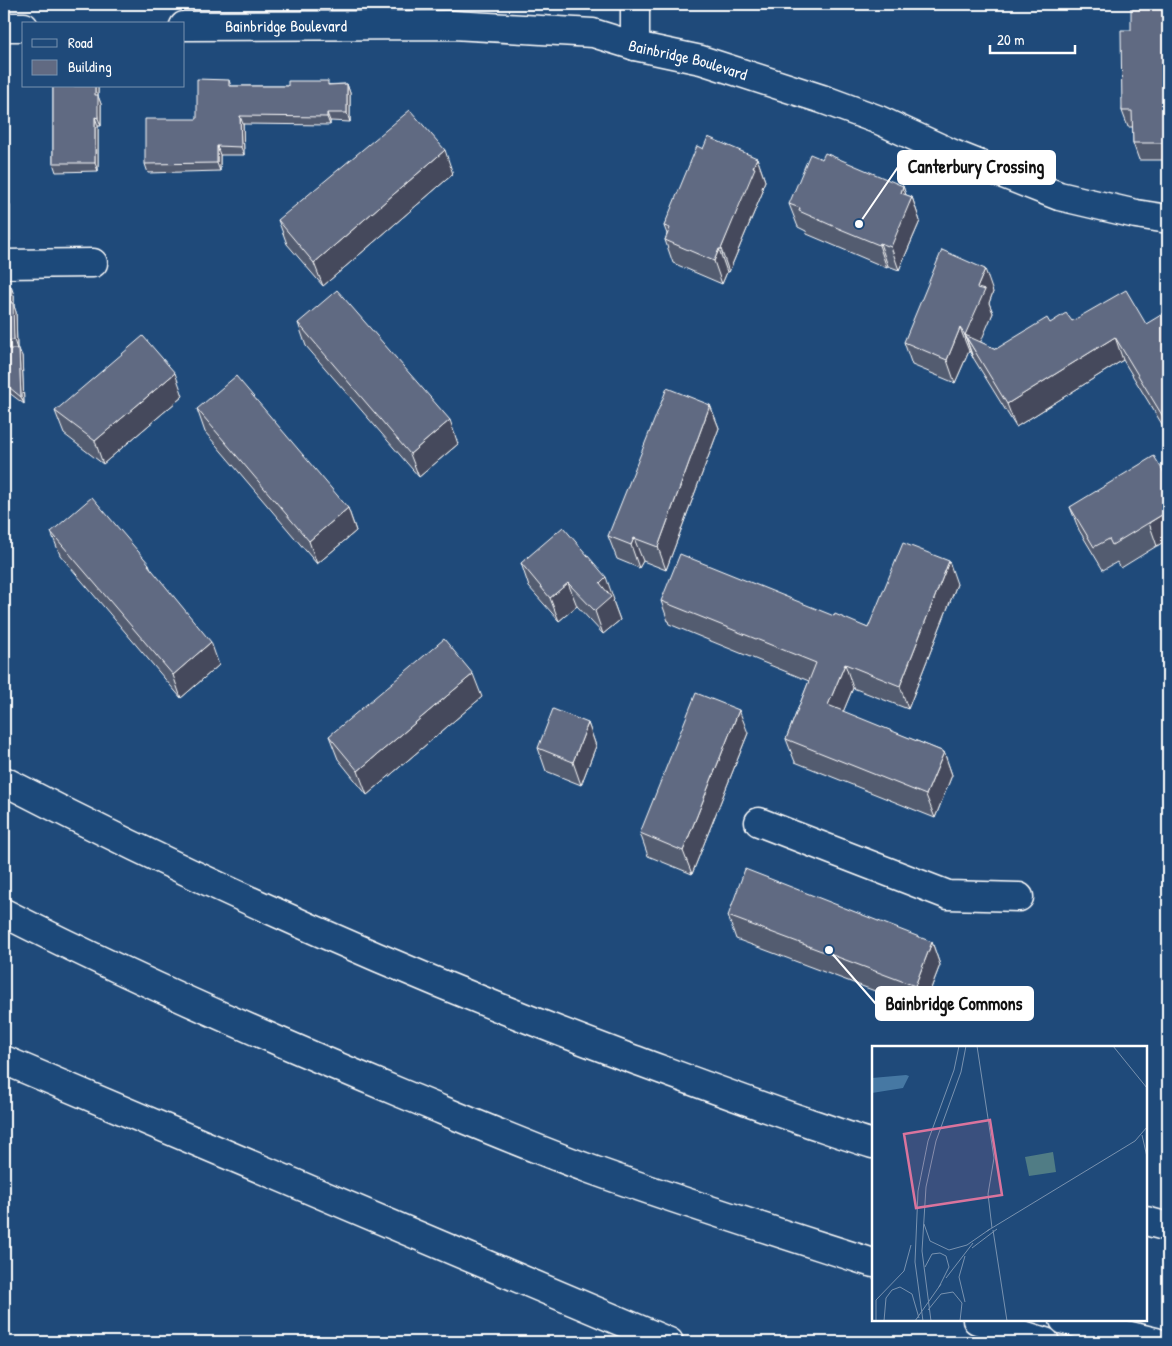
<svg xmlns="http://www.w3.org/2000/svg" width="1172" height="1346" viewBox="0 0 1172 1346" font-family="'Patrick Hand',sans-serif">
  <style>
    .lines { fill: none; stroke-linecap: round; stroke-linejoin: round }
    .minor-casing { stroke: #fff; stroke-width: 31 }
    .highway-casing { stroke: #fff; stroke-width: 31 }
    .minor { stroke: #1f4a7a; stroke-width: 28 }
    .highway { stroke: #1f4a7a; stroke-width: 28 }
    .wall { fill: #535b70; stroke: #fff }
    .shaded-wall { fill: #444a5b; stroke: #fff }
    .building { fill: #616a82; stroke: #fff }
    .labels { text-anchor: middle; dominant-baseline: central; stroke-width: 4; stroke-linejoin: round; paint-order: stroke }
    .street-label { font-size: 16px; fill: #fff; stroke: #1f4a7a }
    .inset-road { fill: none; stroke: #7992af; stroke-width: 1 }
    .view { fill: #da749d; fill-opacity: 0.15; stroke: #da749d; stroke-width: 2.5 }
    .inset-edge { fill: none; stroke: #fff; stroke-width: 2.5 }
    .leader { fill: none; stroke: #fff; stroke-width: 2 }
    .callout-dot { fill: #fff; stroke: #1f4a7a; stroke-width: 2 }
    .callout { fill: #fff; stroke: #fff; stroke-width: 2 }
    .callout-label { font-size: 18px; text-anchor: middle; font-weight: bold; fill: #111 }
  </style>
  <rect width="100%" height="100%" fill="#1f4a7a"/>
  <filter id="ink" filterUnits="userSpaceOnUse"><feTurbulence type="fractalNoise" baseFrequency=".02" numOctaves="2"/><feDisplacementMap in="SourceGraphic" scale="10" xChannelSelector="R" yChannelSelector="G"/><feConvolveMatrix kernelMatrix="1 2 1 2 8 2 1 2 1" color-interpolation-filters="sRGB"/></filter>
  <g filter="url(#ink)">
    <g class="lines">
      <defs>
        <g id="minor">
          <path d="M635,4V46"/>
          <path id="s1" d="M184,26L453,25L593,33L635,46L701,60L822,99L879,120L953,154L1059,196L1136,214L1168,219"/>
          <path d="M4,27H24"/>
          <path d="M4,264L93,263"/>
          <path d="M759,822L948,895L1019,897"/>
          <path d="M4,1060L669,1342"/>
        </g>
        <path id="highway" d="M4,781C203,884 408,975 619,1054C679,1076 740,1099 801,1120C825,1128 849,1137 873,1144
          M4,913C134,979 268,1038 403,1094C464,1119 525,1145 587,1168C681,1202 777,1232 873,1263
          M1146,1221L1168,1227
          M977,1320L1045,1342
          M1064,1320L1156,1342"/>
      </defs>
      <use href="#minor" class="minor-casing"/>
      <use href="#highway" class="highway-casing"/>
      <use href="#minor" class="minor"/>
      <use href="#highway" class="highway"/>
    </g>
    <path class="wall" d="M1168,4V160H1139L1133,143V127H1128L1122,111L1131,30Z
      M229,80L231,86H288L347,84L350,93V122L330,121V125L243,124L244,155H220V171L148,173L145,164L197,119Z
      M53,86H98V96L101,104V126H98V171L56,172L53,163Z
      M703,149L757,158L765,181L762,188L763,191L729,272H727L722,284L673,263L665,240L667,234L664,226Z
      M453,174L323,286L287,244L278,220Z
      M903,186L906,195L912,197L920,221L899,270L888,266L887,268L807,234L806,231L798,227L789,204Z
      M4,197H6L10,206V241H4Z
      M4,286L14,295V306L16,312L17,349L22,356L24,404L4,389Z
      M993,292L989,303L993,313L980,342L996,349L1050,323L1072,321L1146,324L1168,317V434L1123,360L1016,427L969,351L955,383L912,365L904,342Z
      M298,323L458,444L419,477L306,346Z
      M183,396L103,464L64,434L55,411Z
      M710,405L719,428L666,570L643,561L639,568L617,559L608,536Z
      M197,409L348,508L356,531L317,564L205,432Z
      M1168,479V539L1121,568L1117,562L1103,570L1079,530L1070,507Z
      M51,532L149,564L151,569L219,665L181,698L60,555Z
      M521,563L614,600L613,601L620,620L603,634L577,606L559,621L529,587Z
      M957,584L908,709L853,688L843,712L944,752L952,775L935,818L795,762L786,739L809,681L669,624L661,601L834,616L868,628Z
      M482,697L367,795L338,759L329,736Z
      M588,723L596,746L581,785L546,771L538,748Z
      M748,733L692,874L648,856L640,833Z
      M728,916L932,942L940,965L923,1009L736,939Z"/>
    <path class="shaded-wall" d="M347,84L350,93V122L347,113Z
      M95,86H98V96L101,104V126L98,118L95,95Z
      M327,113L330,121V125L327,117Z
      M240,116L243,124L244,155L241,147Z
      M95,117L98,126V171L95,163Z
      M217,146L220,155V171L217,163Z
      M445,150L453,174L323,286L314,263Z
      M757,158L765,181L762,188L763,191L729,272L721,249Z
      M903,186L909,204L912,197L920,221L899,270L891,247L901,193Z
      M6,197L10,206V241L7,232Z
      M880,243L888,266L887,268L879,245Z
      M719,249L727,272L722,284L714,261Z
      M985,269L993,292L989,303L993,313L976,353L965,335L973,358L965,335L977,288Z
      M11,286L14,295V306L16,312L17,349L14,340L11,303Z
      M960,328L969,351L955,383L947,360Z
      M1115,337L1123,360L1016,427L1007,404Z
      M19,349L22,356L24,404L21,397Z
      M175,373L183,396L103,464L95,441Z
      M710,405L719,428L666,570L658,547Z
      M450,420L458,444L419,477L410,454Z
      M348,508L356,531L317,564L309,541Z
      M1165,513L1168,522V539L1157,546L1149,523Z
      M634,538L643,561L639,568L631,545Z
      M949,561L957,584L908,709L900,686Z
      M606,577L614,600L613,601L620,620L603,634L595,611L600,583Z
      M568,583L577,606L559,621L550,598Z
      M211,642L219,665L181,698L173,675Z
      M845,664L853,688L836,729L828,705Z
      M473,674L482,697L367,795L358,771Z
      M739,710L748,733L692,874L683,851Z
      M588,723L596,746L581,785L573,762Z
      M944,752L952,775L935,818L926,795Z
      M932,942L940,965L923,1009L915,986Z"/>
    <path class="building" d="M1131,4H1168V143H1133L1132,111H1122L1121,30H1131Z
      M197,79L229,80V86H288V81H328V85L347,84V113H327V117L240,116L241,147L217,146V163L145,164V119H197Z
      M53,86H95V95H98V118L95,117V163H53Z
      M410,110L445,150L314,263L278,220Z
      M708,137L757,158L753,167L755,168L721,249H719L714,261L665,240L670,228L664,226L697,146L703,149Z
      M825,153L903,186L901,193L912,197L891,247L880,243L879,245L833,226L799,211L800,208L789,204L810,154L822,159Z
      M4,197H6L7,232H4Z
      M942,250L985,269L977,288L985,290L965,335L960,328L947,360L904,342Z
      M4,286H11V303H13L14,340L4,341Z
      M337,290L450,420L410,454L298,323Z
      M1126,290L1146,324L1166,312L1168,317V425L1115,337L1007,404L965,335L996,349L1047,318L1050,323L1066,313L1072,321Z
      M143,336L175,373L95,441L55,411Z
      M4,349H19L21,397L4,383Z
      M236,376L348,508L309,541L197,409Z
      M667,388L710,405L658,547L634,538L631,545L608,536Z
      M1154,456L1168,479V502L1161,506L1165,513L1112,545L1109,539L1094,547L1070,507Z
      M92,497L149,564L148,565L211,642L173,675L51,532Z
      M563,527L606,577L600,583L611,597L595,611L568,583L550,598L521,563Z
      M903,543L949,561L900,686L845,664L828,705L944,752L926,795L786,739L816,663L661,601L680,554L834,616L835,614L868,628Z
      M444,639L473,674L358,771L329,736Z
      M696,693L739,710L683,851L640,833Z
      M553,709L588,723L573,762L538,748Z
      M745,869L932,942L915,986L728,916Z"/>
  </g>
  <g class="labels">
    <g class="street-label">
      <text stroke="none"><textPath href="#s1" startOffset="102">Bainbridge Boulevard</textPath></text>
      <text stroke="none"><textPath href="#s1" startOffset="508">Bainbridge Boulevard</textPath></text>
    </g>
  </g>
  <g transform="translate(872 1046)">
    <rect width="275" height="275" fill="#1f4a7a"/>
    <path d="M181,106L184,126L157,130L153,111Z" fill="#507c85"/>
    <path d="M34,29L37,30L31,42L0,47V32Z" fill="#4678a3"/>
    <path class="inset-road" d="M105,0L122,112L116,148L120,182M241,0L275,42M270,89L275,111M52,178L58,195L77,204L95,199L118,183M121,184L135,275M115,185L263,95L275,81M100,202L125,183M93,210L87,231L93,256M53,221L60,208L68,207L74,210L77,221L67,241M74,232L101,197M4,254V275M4,254L32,225L39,199M56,264L69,248L81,246L90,257L88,275M12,275L14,252L20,244L28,241L40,248L47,272M43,275L69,238M51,275L43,216L46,145L56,95L82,24L87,0M59,275L50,205L54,141L64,95L89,26L94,0"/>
    <path class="view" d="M118,74L130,149L44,162L32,88Z"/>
    <rect width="275" height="275" class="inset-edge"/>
  </g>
  <path class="leader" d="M859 224L898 167M829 950L876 1004"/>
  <g class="callout-dot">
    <circle cx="859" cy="224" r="5"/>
    <circle cx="829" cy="950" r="5"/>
  </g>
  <g class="callout">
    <rect x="898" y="151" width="157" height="33" rx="5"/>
    <rect x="876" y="987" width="157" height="33" rx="5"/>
  </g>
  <g class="callout-label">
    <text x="976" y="173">Canterbury Crossing</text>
    <text x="954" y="1010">Bainbridge Commons</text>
  </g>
  <rect width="1172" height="1346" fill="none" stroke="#1f4a7a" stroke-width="20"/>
  <rect x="10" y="10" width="1152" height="1326" fill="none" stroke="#fff" stroke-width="2" filter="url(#ink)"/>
  <rect x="22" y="22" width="162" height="65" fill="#1f4a7a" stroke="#7992af"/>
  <rect x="32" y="39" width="25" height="8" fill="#1f4a7a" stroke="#7992af"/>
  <text x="68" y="48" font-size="15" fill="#ffffff">Road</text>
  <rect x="32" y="60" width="25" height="15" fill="#616a82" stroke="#7992af"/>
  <text x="68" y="72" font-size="15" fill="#ffffff">Building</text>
  <path d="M990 45v8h85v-8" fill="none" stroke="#ffffff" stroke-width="2.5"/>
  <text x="997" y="45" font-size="15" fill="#ffffff" stroke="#1f4a7a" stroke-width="4" paint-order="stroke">20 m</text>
</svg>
